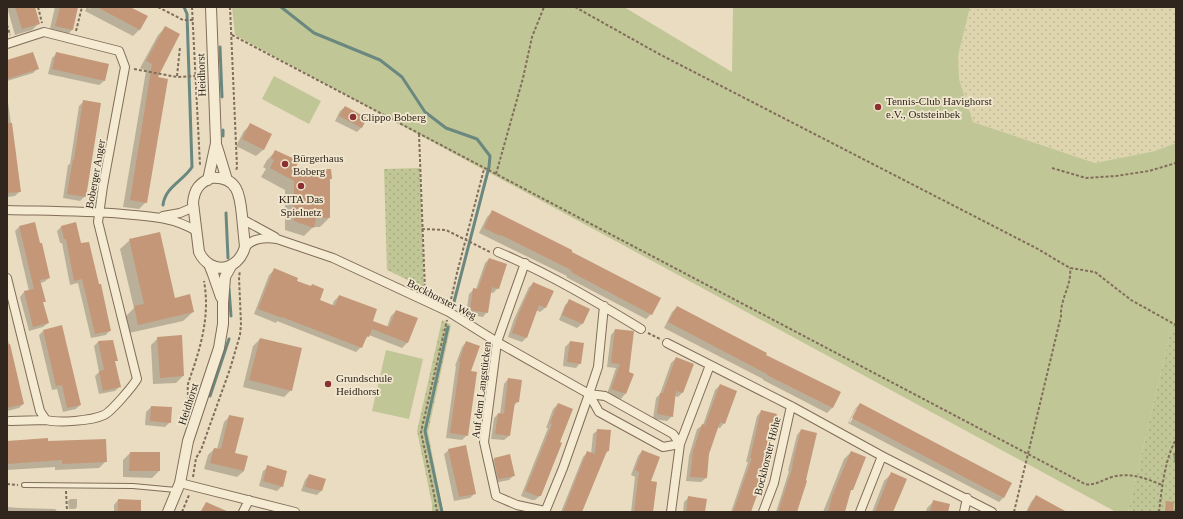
<svg xmlns="http://www.w3.org/2000/svg" width="1183" height="519" viewBox="0 0 1183 519" font-family="Georgia,serif">
  <style>
    .farmland { fill: url(#farmland-dots) }
    .grass { fill: #c1c696 }
    .park { fill: url(#park-dots) }
    .shadow { fill: #0003; fill-rule: evenodd }
    .lines { fill: none; stroke-linecap: round; stroke-linejoin: round }
    .stream { stroke: #6b8880; stroke-width: 3 }
    .building { fill: #c49779 }
    .service-casing { stroke: #806d5a; stroke-width: 6 }
    .minor-casing { stroke: #806d5a; stroke-width: 10 }
    .tertiary-casing { stroke: #806d5a; stroke-width: 12 }
    .path { stroke: #806d5a; stroke-width: 2; stroke-dasharray: 3 2; stroke-linecap: butt }
    .service { stroke: #f5ead2; stroke-width: 4 }
    .minor { stroke: #f5ead2; stroke-width: 8 }
    .tertiary { stroke: #f5ead2; stroke-width: 10 }
    .poi-dot { fill: #8a2f32; stroke: #f1e7cf; stroke-width: 1.5 }
    .labels { text-anchor: middle; dominant-baseline: central; stroke-width: 3.5; stroke-linejoin: round; paint-order: stroke }
    .street-label { font-size: 11px; fill: #31261d; stroke: #f1e7cf }
    .poi-label { font-size: 11px; fill: #31261d; stroke: #f1e7cf; text-anchor: start }
  </style>
  <defs>
    <pattern id="farmland-dots" width="8" height="8" patternUnits="userSpaceOnUse"><rect width="8" height="8" fill="#ded5af"/><path d="M2 2h.1M6 6h.1" fill="none" stroke="#bfb796" stroke-width="1.8" stroke-linecap="round"/></pattern>
    <pattern id="park-dots" width="8" height="8" patternUnits="userSpaceOnUse"><rect width="8" height="8" fill="#c1c696"/><path d="M2 2h.1M6 6h.1" fill="none" stroke="#a6aa81" stroke-width="1.8" stroke-linecap="round"/></pattern>
  </defs>
  <rect width="100%" height="100%" fill="#e9dcc0"/>
  <path class="farmland" d="M970,7H1176V143L1155,151L1095,163L973,122L959,79L958,56Z"/>
  <path class="grass" d="M232,7H624L732,72L733,7H970L958,56L959,79L973,122L1095,163L1155,151L1176,143V323L1173,321L1128,512H1116L235,35Z
    M274,76L321,101L309,124L262,99Z
    M386,350L423,359L409,419L372,411Z"/>
  <path class="park" d="M420,168L424,288L387,270L384,169Z
    M442,320L451,325L428,432L443,512H432V504L417,431Z
    M1173,321L1176,323V512H1128Z"/>
  <path class="shadow" d="M7,7H34L39,23L32,30L15,35Z
    M55,7H77L72,30L65,37L49,33Z
    M87,7L90,9L91,7H128L140,29L133,36L85,11Z
    M165,28L156,78L146,202L139,209L123,207L146,71L140,68L158,35Z
    M57,53L104,81L99,85L48,74L52,58Z
    M7,61L38,68L33,73L7,81Z
    M84,101L85,196L80,201L63,198L68,165L70,164L79,106Z
    M8,102L20,191L15,196L7,197V103Z
    M345,107L366,119L361,128L357,132L335,121L340,111Z
    M251,124L264,149L256,156L236,146L244,131Z
    M276,151L295,168L318,173L322,170L329,180V218L320,227H313L304,236L285,230V190L261,177L266,169L263,167L267,160Z
    M493,211L570,252L651,314L646,319L566,277L567,276L479,233L487,217Z
    M62,226L81,245L110,330L106,335L91,338L78,283L70,285L62,243H60L57,231Z
    M19,227L49,278L44,282L40,283L44,301L42,303L48,323L43,327L29,331L20,297L24,292L29,291L15,231Z
    M130,240L174,299L193,312L183,321L129,333L125,317L134,308L120,249Z
    M489,259L498,288L493,293L490,292L487,312L483,317L466,314L469,294L474,289H476L485,263Z
    M274,270L295,281L319,300L332,306L334,301L339,296L371,322L387,327L391,316L396,311L416,319L407,343L402,348L369,335L364,341L361,347L356,352L277,321L276,323L254,314L269,275Z
    M534,283L553,292L545,308L540,312L536,310L526,338L522,342L508,337L514,319L529,287Z
    M570,301L589,309L582,324L577,328L559,320L565,305Z
    M677,307L765,355L840,393L832,408L827,413L763,380V379L664,328L672,312Z
    M615,330L628,373L632,374L625,394L621,399L607,394L616,368L607,367L611,335Z
    M43,331L80,405L76,409L63,412L57,389L52,390L39,335Z
    M7,336L23,404L19,408L7,411Z
    M158,338L183,376L176,383L153,384L151,345Z
    M260,339L291,390L284,397L243,387L253,346Z
    M112,341L116,360L114,362L120,386L115,391L99,394L95,376L99,372L94,346L98,342Z
    M466,342L469,372L467,435L462,440L446,438L456,366H455L462,347Z
    M570,342L580,363L576,368L563,366L565,347Z
    M676,358L682,393L678,397L675,396L672,416L667,421L653,419L656,398L660,394L671,363Z
    M508,379L518,402L513,406L509,436L504,440L491,439L494,418L498,414H500L504,384Z
    M720,385L724,423L720,428L717,427L708,454L706,478L701,482L686,481L689,456L697,429L703,425L715,390Z
    M558,404L540,496L535,500H532L521,496L548,428H546L553,409Z
    M860,404L1004,497L999,502L848,423L855,409ZM856,409H858L850,423L849,422Z
    M151,407L170,422L165,427L145,425L146,412Z
    M761,411L750,512H731L748,462H746L757,416Z
    M230,416L234,453L244,471L237,477L204,469L208,455L214,449H217L224,422Z
    M598,430L608,451L604,455L581,512H561L583,457L588,452L591,454L593,434Z
    M801,430L795,512H776L789,471H788L797,435Z
    M7,442H47L106,461L99,468L55,470V467L7,470Z
    M449,450L475,493L470,498L454,501L444,454Z
    M642,451L650,482L652,512H631L635,477L631,475L638,456Z
    M851,452L852,489L850,491L844,512H823L844,459Z
    M1175,452L1176,462H1174L1173,454Z
    M130,453L159,471L152,478L123,477V460Z
    M509,456L514,475L509,480L494,483L489,464L494,459Z
    M268,467L282,486L277,491L259,486L263,471Z
    M891,474L892,512H872L884,481Z
    M309,475L324,479L321,491L317,495L301,491L305,480Z
    M1036,496L1065,512H1026L1031,502Z
    M689,497L704,512H683L684,502Z
    M70,499H77V507L75,509H69L68,501Z
    M118,500L140,512H114V505Z
    M934,501L947,512H926L927,508Z
    M206,503L220,512H200Z
    M7,507L20,508L55,509L58,512H7Z"/>
  <g class="lines">
    <path class="stream" d="M281,7L314,33L380,60L402,77L425,112L446,128L477,139L490,156L489,167L454,302
      M220,47L222,97
      M223,130V136
      M163,205C165,187 183,181 192,167L187,14L184,7
      M226,213L228,258
      M229,289L231,316
      M210,396L229,339
      M442,512L425,431L448,327"/>
  </g>
  <path class="building" d="M15,7H35L40,24L22,29Z
    M60,7H78L73,30L55,26Z
    M97,7H130L148,16L140,30Z
    M165,26L180,34L158,77L168,79L147,203L130,200L152,64L146,61Z
    M33,52L39,69L7,79V60Z
    M56,52L109,64L105,81L52,69Z
    M83,100L101,103L86,197L67,194L73,159L74,160Z
    M345,106L367,118L362,128L339,116Z
    M7,123H12L21,192L7,193Z
    M250,123L272,134L264,150L242,139Z
    M275,150L299,161L296,167L321,172V169H331L332,179H330V218H316L314,228L294,221V181L270,168L274,160L271,158Z
    M492,210L572,250V252L661,298L652,315L571,272V270L501,235L500,236L484,228Z
    M35,222L40,243H42L50,278L40,280L46,302H43L49,323L33,327L24,291L34,289L19,226Z
    M76,222L81,243L89,242L99,284H101L111,331L95,334L82,279L74,281L66,239H64L61,226Z
    M160,232L175,298L190,294L194,312L138,325L134,306L144,304L129,239Z
    M489,258L507,264L499,289L492,287L488,313L470,310L473,288L478,289Z
    M274,268L298,278L297,281L311,286L312,284L324,289L320,300L335,306L339,295L377,309L373,321L389,327L396,310L418,318L408,343L372,329L369,337L367,336L362,348L282,317V318L258,309Z
    M533,282L554,291L546,308L539,305L527,338L512,333L519,313Z
    M569,299L590,309L583,324L562,315Z
    M677,306L767,353L766,355L841,392L833,408L767,375V374L668,322Z
    M62,325L81,405L67,408L62,385L56,386L43,330Z
    M615,329L634,331L629,372L634,374L626,394L611,389L620,364L611,363Z
    M182,335L184,376L160,378L157,337Z
    M260,338L302,348L292,391L249,380Z
    M113,340L118,361H115L121,387L103,391L99,371L104,370L98,341Z
    M466,341L480,346L471,371L477,372L468,436L450,433L460,362L459,361Z
    M570,341L584,343L581,364L567,362Z
    M10,344L24,404L7,408V345Z
    M676,357L694,364L683,393L676,391L673,417L657,414L660,393H663Z
    M508,378L522,380L519,402H515L510,436L495,434L498,413L504,414Z
    M720,384L737,391L725,424L720,422L709,454L707,478L690,477L693,451L702,424L705,425Z
    M558,403L573,409L560,442L562,443L554,463L541,496H537L525,491L552,424L550,423Z
    M860,403L1012,483L1004,498L852,418Z
    M151,406L172,407L171,423L150,421Z
    M761,410L777,414L765,473L751,512H733L752,458H750Z
    M229,415L244,418L235,453L248,456L244,471L210,463L214,448L221,449Z
    M597,429L611,430L609,451H607L582,512H563L587,451L595,454Z
    M801,429L817,433L806,480L807,481L797,512H778L793,466H792Z
    M48,438V441L106,439L107,462L62,464V460L7,464V441Z
    M466,445L476,494L459,497L448,449Z
    M642,450L660,457L651,481L657,482L653,512H634L639,472L635,470Z
    M851,451L866,457L853,490H851L845,512H828L832,496Z
    M130,452H160V471H129Z
    M510,454L515,476L498,479L494,458Z
    M267,465L287,471L283,487L263,481Z
    M891,472L907,479L893,512H875Z
    M309,474L326,479L322,491L305,487Z
    M1036,495L1045,500L1067,512H1027Z
    M688,496L707,499L705,512H686Z
    M118,499L141,500V512H118Z
    M933,500L950,504L948,512H930Z
    M1166,501L1174,502L1173,512H1165Z
    M206,502L229,512H201Z"/>
  <g class="lines">
    <defs>
      <path id="service" d="M24,485L133,486L176,490"/>
      <path id="minor" d="M7,44L44,32L119,51L125,67L103,186L98,222L137,379C133,386 111,412 104,415C91,421 59,423 46,420L40,411L7,278
        M7,210C46,211 84,211 123,214C148,216 174,217 196,231
        M163,216L180,213L194,207
        M242,219L275,237
        M245,247C253,238 265,237 277,239L333,258L449,312L497,342L589,394L599,412L663,447L680,444L673,434L605,396L589,394
        M498,252C548,273 595,301 641,329
        M525,263L497,342L484,442L496,496L517,505L545,511
        M667,343L791,406L882,456L992,512
        M10,421L46,420
        M180,483L295,512
        M243,512L249,500
        M545,512L563,468L589,394L598,367L604,306
        M671,512L680,444L710,365
        M763,512L774,483L791,406
        M860,512L882,456
        M964,512L967,498"/>
      <path id="tertiary" d="M217,147L227,180
        M211,178C238,176 240,195 242,216C243,226 244,237 245,247C238,272 210,275 199,252L193,203C194,190 199,183 211,178Z
        M208,180L216,143L211,7
        M209,264L213,274L221,297
        M168,512L180,483L188,441L219,348L223,324V303L225,277L231,266"/>
    </defs>
    <use href="#service" class="service-casing"/>
    <use href="#minor" class="minor-casing"/>
    <use href="#tertiary" class="tertiary-casing"/>
    <path class="path" d="M38,7L42,23
      M158,7L183,20H193
      M192,7L200,165
      M230,7L237,167L236,171
      M575,7L659,54L1036,248L1070,268L1095,272L1131,300L1176,325
      M7,25L10,35
      M76,31L82,7
      M232,35L1085,484C1095,486 1102,480 1112,477C1130,472 1145,478 1162,485
      M134,69L177,77L195,76
      M177,76L180,47
      M419,134L425,291
      M1052,168L1086,178L1116,176L1149,171L1176,163
      M496,174L523,78L532,37L544,7
      M422,229L446,230L490,252
      M450,304L457,273L484,169
      M648,333L660,339
      M188,405C189,398 187,391 188,384C190,377 193,370 195,363C204,335 209,309 204,281
      M193,477L196,458L201,450L230,369L240,335L241,324L239,277L240,271
      M7,484L18,485
      M66,491L67,511
      M182,512L189,495
      M437,512L435,499L421,432L447,320
      M1014,512L1061,316C1060,299 1072,285 1070,268
      M1159,512C1162,488 1164,462 1176,439"/>
    <use href="#service" class="service"/>
    <use href="#minor" class="minor"/>
    <use href="#tertiary" class="tertiary"/>
  </g>
  <g class="poi-dot">
    <circle cx="878" cy="107" r="4"/>
    <circle cx="353" cy="117" r="4"/>
    <circle cx="285" cy="164" r="4"/>
    <circle cx="301" cy="186" r="4"/>
    <circle cx="328" cy="384" r="4"/>
  </g>
  <g class="labels">
    <g class="street-label">
      <text transform="translate(201 75) rotate(-92)">Heidhorst</text>
      <text transform="translate(95 174) rotate(-80)">Boberger Anger</text>
      <text transform="translate(442 299) rotate(27)">Bockhorster Weg</text>
      <text transform="translate(481 390) rotate(-83)">Auf dem Langstücken</text>
      <text transform="translate(188 404) rotate(-72)">Heidhorst</text>
      <text transform="translate(767 456) rotate(-76)">Bockhorster Höhe</text>
    </g>
    <g class="poi-label">
      <text x="886" y="101">Tennis-Club Havighorst<tspan x="886" dy="13">e.V., Oststeinbek</tspan></text>
      <text x="361" y="117">Clippo Boberg</text>
      <text x="293" y="158">Bürgerhaus<tspan x="293" dy="13">Boberg</tspan></text>
      <text x="301" y="199" text-anchor="middle">KITA Das<tspan x="301" dy="13">Spielnetz</tspan></text>
      <text x="336" y="378">Grundschule<tspan x="336" dy="13">Heidhorst</tspan></text>
    </g>
  </g>
  <rect width="1183" height="519" fill="none" stroke="#31261d" stroke-width="16"/>
</svg>
